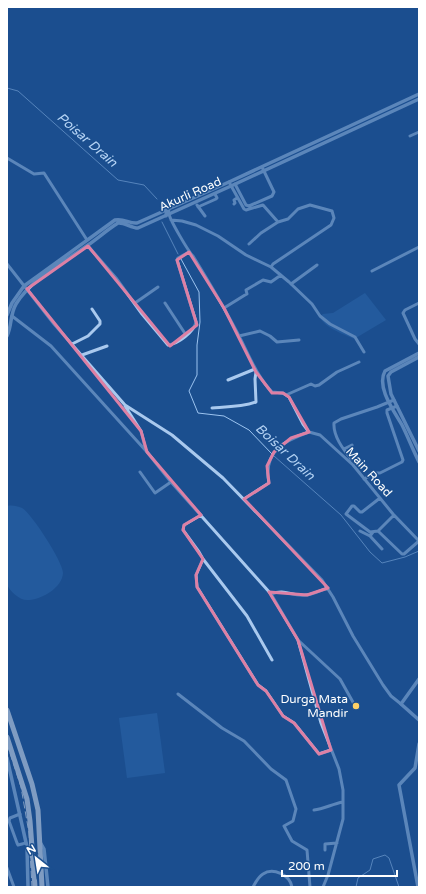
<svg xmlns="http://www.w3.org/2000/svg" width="426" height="894" viewBox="0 0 426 894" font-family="'Varela Round',sans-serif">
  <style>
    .green { fill: #2e69ad }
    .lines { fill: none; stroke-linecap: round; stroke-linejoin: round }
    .stream { stroke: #9cc4f0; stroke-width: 1 }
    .minor { stroke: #a9c9ee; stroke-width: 3 }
    .tertiary { stroke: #a9c9ee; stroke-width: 3.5 }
    .trunk { stroke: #f8faff; stroke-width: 5 }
    .rail { stroke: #fff; stroke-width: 1; stroke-dasharray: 7 3; stroke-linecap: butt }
    .marked { fill: none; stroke: #dd80a5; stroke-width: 3; stroke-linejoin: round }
    .poi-dot { fill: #ffd166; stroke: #1b4f8f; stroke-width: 1.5 }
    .labels { text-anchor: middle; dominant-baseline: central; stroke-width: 3; stroke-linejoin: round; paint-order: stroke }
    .street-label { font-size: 12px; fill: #fff; stroke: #1b4f8f }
    .poi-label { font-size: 12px; fill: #fff; stroke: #1b4f8f; text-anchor: end }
    .water-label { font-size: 13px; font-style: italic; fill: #b5d3f5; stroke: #1b4f8f }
  </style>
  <rect width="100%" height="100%" fill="#1b4f8f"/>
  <path class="green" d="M365,293L386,320L354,339C344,334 322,327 320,316L323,314L333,313Z
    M7,506C12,505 17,506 22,508C32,514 63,562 63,573C62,588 42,599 29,600C20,601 11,592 7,585Z
    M157,713L165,773L127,778L119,718Z"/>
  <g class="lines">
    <path class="stream" d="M7,88L18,91L118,180L144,185L157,199
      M162,222L178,254
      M181,259L199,292L200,322L197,345V375L189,391L198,413L224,416L249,430L272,454
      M274,456L341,515L370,552L382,563L405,557L419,551
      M356,887L358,878L370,870L373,859L385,855L389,858L399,887"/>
    <path class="minor" d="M410,136L419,132
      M7,158L34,174L44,173L87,240
      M229,182L244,209L246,210L263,205L278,222
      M235,184L246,205L249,206L272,196L274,192L262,167
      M234,204L235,203L234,200L237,198
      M197,205L205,216
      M198,207L216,199L217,198L215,194
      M169,208C169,210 168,212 169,214C170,220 188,251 193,256C209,282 224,307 238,334C249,355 256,375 272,392L283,393L289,397L303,424L309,432L320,435L353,465L393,514L419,541L404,554H402L378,531L370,532L346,514L352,506H354L360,512H362L380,498
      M166,216V205
      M171,220L182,221L196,225L218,236L246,255L271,267L289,282L312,304L320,316L330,324L355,337L364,352
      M249,244L261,233L278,222L288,219L298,209L310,205L332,211L334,218L331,225L273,264L271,267
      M88,246L116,278L142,314L168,345C178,344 194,332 196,322L177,260L178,258L189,252
      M7,264L54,324L125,405L172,435L223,478L322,580L333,597L353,636L383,685L391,696L401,704
      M372,271L419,247
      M291,284L317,265
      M135,303L158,287
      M165,303L186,335
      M419,303L405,310L403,313L415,339L419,344
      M224,308L245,295L247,294L246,290L263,280L271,282L281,275
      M12,316L51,346L147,452L171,482L271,594L298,640L321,723L339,769L343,790V819L328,875L323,887
      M239,336L260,331L270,336L277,342L299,340
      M72,344L88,336L100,324V321L92,309
      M82,355L107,346
      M228,380L255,369
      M286,395L311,384L315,386L319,385L337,372L359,362
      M125,406L141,431L146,451
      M212,408C227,407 242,407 256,402L255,379L256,372
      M344,449L352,445
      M351,459C343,449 333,436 334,423L341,419L377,407L394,400
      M140,472L155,493L171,482
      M364,479L375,473H380L402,462L403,460L387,413V410L397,406
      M244,499L269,483C263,452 283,441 309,432
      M201,515L184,525L183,530L199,552L203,559L196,575L197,587L258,685L266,691L283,716L294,723L319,754L331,750
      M360,531L370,536
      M378,531L394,515
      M373,532L370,536L382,549
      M203,559L247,616L272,660
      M271,594C286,588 291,597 306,595C313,595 321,590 328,588
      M299,641L340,679L354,704
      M178,694L222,728L244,741L271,769L286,780L296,809L293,821L284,826L292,841L307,850L310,887
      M314,810C324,809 332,804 343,802
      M20,814L10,818L9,821L17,843L18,845L26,843
      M325,850V844L337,843
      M7,868L14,887
      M253,887C256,882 258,877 263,874C273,867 290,875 292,887"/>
    <path class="tertiary" d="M7,315L12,303L24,286L115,220C124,218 129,224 137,223L229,182L419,94
      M7,336C12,326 10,314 16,304C32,278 63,263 88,245C98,238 107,230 118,223C124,222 131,228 138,228L231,186L419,99
      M419,353L385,371C376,387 394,411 402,425C408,437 413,450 419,462
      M419,357L391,372L388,376L391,394L419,451
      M419,679L401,704L419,720
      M7,758L27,847L28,887
      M40,842L44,849L48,887
      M418,887L399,785L415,768L419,744"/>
    <path class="trunk" d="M7,710L32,784L38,810L42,887
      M7,737L27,799L30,821L35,887"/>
    <path class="rail" d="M7,744L21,787L29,833L32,887"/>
  </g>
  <path d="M0 0H426V894H0ZM88,246L170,346L197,325L177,260L189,252L224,308L256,372L272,393H283L289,397L309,432L291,438L274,452L267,466L269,483L244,499L328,588L307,595L269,592L298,640L331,750L319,754L294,723L283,716L266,691L258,685L197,587L196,575L203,559L183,530L184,525L201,515L147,452L141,431L27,289Z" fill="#1b4f8f" fill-opacity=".55" fill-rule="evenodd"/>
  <path class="marked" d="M88,246L170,346L197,325L177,260L189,252L224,308L256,372L272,393H283L289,397L309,432L291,438L274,452L267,466L269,483L244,499L328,588L307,595L269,592L298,640L331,750L319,754L294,723L283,716L266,691L258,685L197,587L196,575L203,559L183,530L184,525L201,515L147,452L141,431L27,289Z"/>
  <circle class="poi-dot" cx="356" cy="706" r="4"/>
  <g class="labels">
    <g class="street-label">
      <text transform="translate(190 194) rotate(-24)">Akurli Road</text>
      <text transform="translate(369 472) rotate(48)">Main Road</text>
    </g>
    <g class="poi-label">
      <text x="348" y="699">Durga Mata<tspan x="348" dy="14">Mandir</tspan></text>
    </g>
    <g class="water-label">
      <text transform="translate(87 140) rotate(41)">Poisar Drain</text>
      <text transform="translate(285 452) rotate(43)">Boisar Drain</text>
    </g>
  </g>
  <rect width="426" height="894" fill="none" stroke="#ffffff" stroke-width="16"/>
  <g transform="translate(36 858) rotate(330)" stroke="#1b4f8f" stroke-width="3" paint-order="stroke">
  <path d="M0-3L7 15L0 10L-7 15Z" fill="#ffffff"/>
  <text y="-6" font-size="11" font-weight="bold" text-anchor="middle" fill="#ffffff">N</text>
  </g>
  <path d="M282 870v6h115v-6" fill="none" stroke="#ffffff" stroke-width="2"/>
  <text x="288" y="870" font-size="12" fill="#ffffff" stroke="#1b4f8f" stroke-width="3" paint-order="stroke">200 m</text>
</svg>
